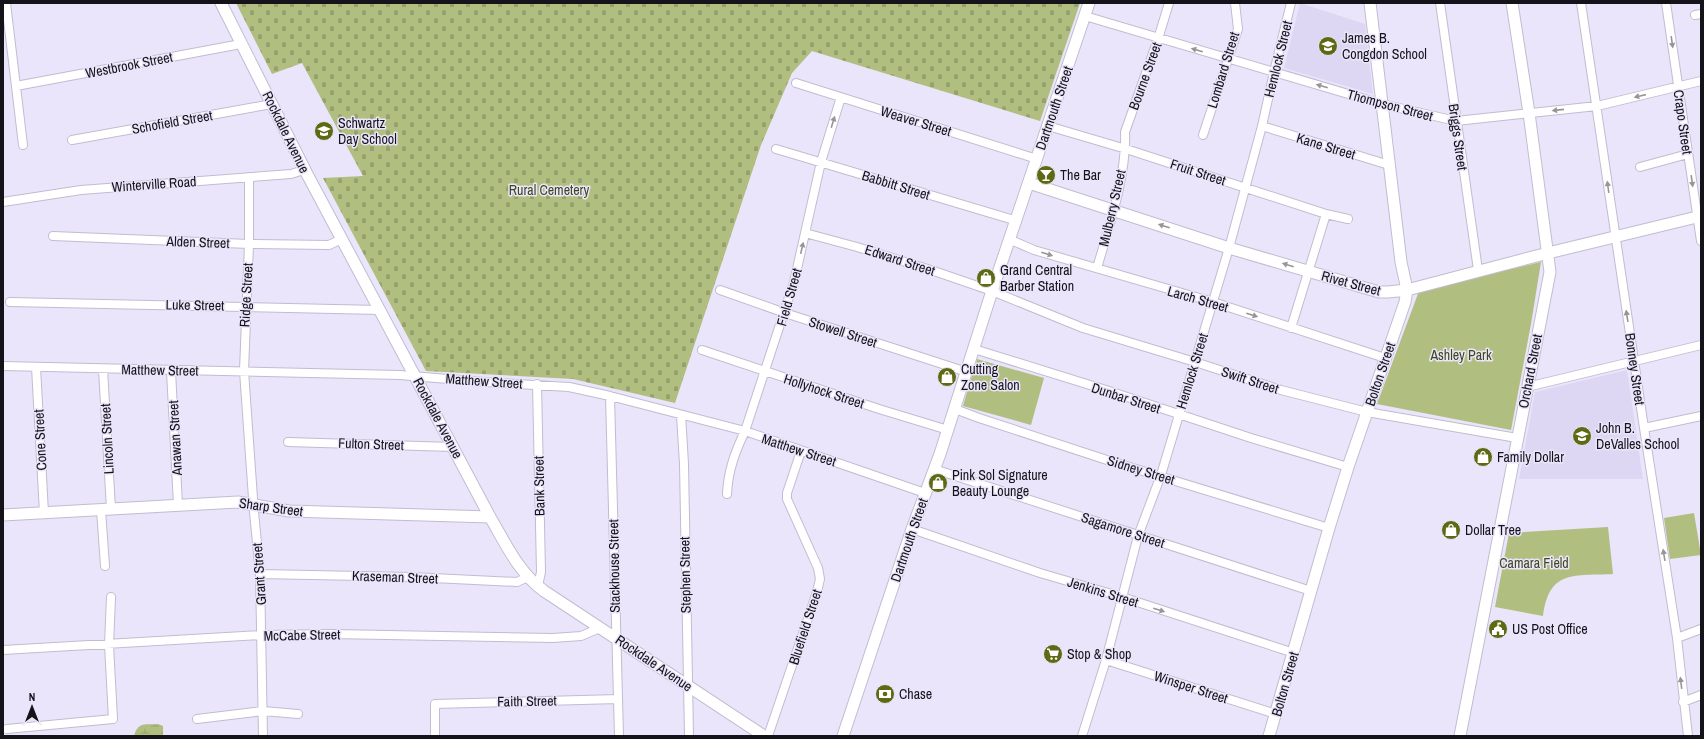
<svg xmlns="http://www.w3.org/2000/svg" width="1704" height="739" viewBox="0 0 1704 739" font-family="'Archivo Narrow',sans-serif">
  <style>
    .built { fill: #ded7f3 }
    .wetland { fill: url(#wetland-marsh) }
    .cemetery { fill: url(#cemetery-stones) }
    .park { fill: #b0be80 }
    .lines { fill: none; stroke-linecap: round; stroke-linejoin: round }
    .street-casing { stroke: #c2bcd0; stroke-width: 10 }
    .secondary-casing { stroke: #c2bcd0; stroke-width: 13 }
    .street { stroke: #fff; stroke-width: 8 }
    .secondary { stroke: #fff; stroke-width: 11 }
    .oneway { fill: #969598 }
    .labels { text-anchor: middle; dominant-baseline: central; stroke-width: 3; stroke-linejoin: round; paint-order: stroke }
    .poi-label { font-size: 14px; fill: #15131a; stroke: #eae5fa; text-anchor: start }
    .street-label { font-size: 14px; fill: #15131a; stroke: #eae5fa }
    .park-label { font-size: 14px; fill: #3e461d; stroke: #eae5fa }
  </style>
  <defs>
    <pattern id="wetland-marsh" width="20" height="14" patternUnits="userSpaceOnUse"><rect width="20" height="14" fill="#b0be80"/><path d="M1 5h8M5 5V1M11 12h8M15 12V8" fill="none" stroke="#96a26e"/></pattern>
    <pattern id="cemetery-stones" width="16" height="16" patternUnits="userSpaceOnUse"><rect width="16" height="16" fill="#b0be80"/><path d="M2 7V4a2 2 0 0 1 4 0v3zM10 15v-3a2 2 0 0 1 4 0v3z" fill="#96a26e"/></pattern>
  </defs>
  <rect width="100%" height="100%" fill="#eae5fa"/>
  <path class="built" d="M1300,3L1365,24L1373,94L1284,68Z
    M1627,370L1643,479H1519L1535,392Z"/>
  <path class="wetland" d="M158,724L163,726V736H134C138,721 145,725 158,724Z"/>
  <path class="cemetery" d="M236,3H1080L1040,121L812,51L792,73L761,145L675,403L573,379L426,371L323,178L363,176L302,63L272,74Z"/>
  <path class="park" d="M1541,262L1531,324L1511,430L1377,404L1419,291Z
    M977,359L1044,378L1031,425L963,406Z
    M1694,513L1701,555L1670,559L1664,518Z
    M1608,527L1613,574C1575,576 1549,569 1543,616L1495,607L1509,533Z"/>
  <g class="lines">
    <defs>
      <path id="street" d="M6,3L23,145
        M1440,3L1478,270
        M1581,3L1644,428L1677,638L1688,736
        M1666,3L1701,241
        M1695,15L1701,14
        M1085,16L1382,104L1456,121L1597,106L1701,81
        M796,83L1037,159
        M16,86L241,44
        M1048,126L1126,149L1326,214L1348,219
        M1262,126L1389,165
        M1203,135L1238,29L1235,3
        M72,140L272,104
        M776,149L1017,221
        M1640,167L1688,154
        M249,177V244L244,371L254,512L260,574L263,736
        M3,202L81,190L291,174L304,170
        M805,233L857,247L931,270L992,291L1083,328L1195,362L1281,390L1367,412L1517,438
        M53,236L249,244L329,245L342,239
        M1011,240L1034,250L1213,302L1385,358
        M1097,268C1109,227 1127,174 1125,132L1158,39L1169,3
        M720,290L785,313L967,372
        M10,302L380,310
        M1291,328L1326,214
        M974,349L1106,390L1251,438L1348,467
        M702,350L879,409L948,430
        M3,366L400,375L484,382L569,387L610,396L745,431L925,493
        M36,367L44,513
        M103,369L111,509
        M171,371L178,505
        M537,384L541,572L538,586
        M1527,387L1701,345
        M610,396L619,736
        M955,409L979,418L1110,461L1329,528
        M681,415L684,464L689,736
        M1644,428L1701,416
        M288,442L453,447
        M934,469L1311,591
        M727,494C728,471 735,452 745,431L794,282L821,162L841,97
        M101,510L105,566
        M912,529L1040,573L1122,597L1294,653
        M260,574L412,577L517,582L528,577
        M1677,638L1701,629
        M3,650L262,635L332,634L553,638L581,636L600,628
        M1106,660L1276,714
        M1683,702L1701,695
        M197,719L263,711L298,714
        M7,729L113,719L109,645L111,597
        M435,736V704L618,699
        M768,736L817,592L820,579L818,568L787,499V493L801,451
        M1082,736L1106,660L1138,536L1161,475L1229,248L1262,126L1274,72L1291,3"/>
      <path id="secondary" d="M221,3L307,174L490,517C506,544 518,572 544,591L764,736
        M1029,183L1229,248L1379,292H1388L1407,290L1548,253L1701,216
        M3,515L238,502L289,511L490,517
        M843,736L912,529L940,454L992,291L1089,3
        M1269,736L1329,528L1348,467L1405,302L1407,290L1401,262L1370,3
        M1460,736L1550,272L1529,113L1512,3"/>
    </defs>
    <use href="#street" class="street-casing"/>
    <use href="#secondary" class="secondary-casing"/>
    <use href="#street" class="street"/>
    <use href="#secondary" class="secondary"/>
  </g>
  <defs><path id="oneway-solid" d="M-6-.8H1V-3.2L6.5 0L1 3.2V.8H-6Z"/></defs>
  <g class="oneway">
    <use href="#oneway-solid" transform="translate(1672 42) rotate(82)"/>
    <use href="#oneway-solid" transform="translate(1197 50) rotate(-164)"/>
    <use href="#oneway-solid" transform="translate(1322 86) rotate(-164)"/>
    <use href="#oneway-solid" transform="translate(1640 96) rotate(167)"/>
    <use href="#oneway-solid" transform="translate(1558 110) rotate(174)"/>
    <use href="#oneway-solid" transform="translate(833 122) rotate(-73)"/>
    <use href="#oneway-solid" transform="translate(1692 181) rotate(82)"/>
    <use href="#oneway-solid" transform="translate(1608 187) rotate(-98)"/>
    <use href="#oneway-solid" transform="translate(1164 226) rotate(-162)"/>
    <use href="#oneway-solid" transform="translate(802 248) rotate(-77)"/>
    <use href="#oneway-solid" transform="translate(1047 254) rotate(17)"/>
    <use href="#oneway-solid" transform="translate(1288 265) rotate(-163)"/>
    <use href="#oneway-solid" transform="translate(1252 315) rotate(18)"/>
    <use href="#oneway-solid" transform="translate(1627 316) rotate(-99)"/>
    <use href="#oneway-solid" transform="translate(1664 555) rotate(-99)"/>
    <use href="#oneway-solid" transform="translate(1159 610) rotate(18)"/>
    <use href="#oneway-solid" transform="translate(1681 683) rotate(-97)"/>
  </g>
  <defs>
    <symbol id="school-disc" viewBox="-11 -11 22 22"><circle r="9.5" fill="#5d6a13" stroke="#eae5fa"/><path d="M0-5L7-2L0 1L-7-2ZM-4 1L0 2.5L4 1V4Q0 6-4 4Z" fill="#fff"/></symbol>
    <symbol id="bar-disc" viewBox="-11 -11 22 22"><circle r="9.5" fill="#5d6a13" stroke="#eae5fa"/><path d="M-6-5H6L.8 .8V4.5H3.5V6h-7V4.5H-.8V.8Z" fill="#fff"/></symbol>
    <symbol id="shop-disc" viewBox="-11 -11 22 22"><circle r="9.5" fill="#5d6a13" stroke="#eae5fa"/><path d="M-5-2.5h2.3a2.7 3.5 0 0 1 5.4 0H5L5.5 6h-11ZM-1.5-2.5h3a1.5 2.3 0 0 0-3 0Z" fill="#fff"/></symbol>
    <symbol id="civic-disc" viewBox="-11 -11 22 22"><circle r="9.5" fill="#5d6a13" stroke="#eae5fa"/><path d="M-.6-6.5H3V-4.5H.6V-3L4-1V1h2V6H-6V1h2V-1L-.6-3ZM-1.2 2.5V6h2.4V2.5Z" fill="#fff"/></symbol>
    <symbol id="supermarket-disc" viewBox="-11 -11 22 22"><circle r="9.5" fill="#5d6a13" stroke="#eae5fa"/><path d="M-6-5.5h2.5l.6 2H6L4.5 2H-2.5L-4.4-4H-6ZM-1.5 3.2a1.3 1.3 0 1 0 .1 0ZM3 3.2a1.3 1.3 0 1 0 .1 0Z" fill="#fff"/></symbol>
    <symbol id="bank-disc" viewBox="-11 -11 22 22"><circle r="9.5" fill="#5d6a13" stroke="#eae5fa"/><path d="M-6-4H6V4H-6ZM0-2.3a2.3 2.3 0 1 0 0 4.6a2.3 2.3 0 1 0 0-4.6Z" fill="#fff"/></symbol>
  </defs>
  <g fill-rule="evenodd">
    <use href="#school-disc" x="1317" y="35" width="22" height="22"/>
    <use href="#school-disc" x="313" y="120" width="22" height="22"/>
    <use href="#bar-disc" x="1035" y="164" width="22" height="22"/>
    <use href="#shop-disc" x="975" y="267" width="22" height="22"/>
    <use href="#shop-disc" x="936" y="366" width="22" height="22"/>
    <use href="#school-disc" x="1571" y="425" width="22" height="22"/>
    <use href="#shop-disc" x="1472" y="446" width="22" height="22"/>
    <use href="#shop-disc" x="927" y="472" width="22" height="22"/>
    <use href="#shop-disc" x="1440" y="519" width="22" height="22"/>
    <use href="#civic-disc" x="1487" y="618" width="22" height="22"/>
    <use href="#supermarket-disc" x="1042" y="643" width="22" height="22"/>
    <use href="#bank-disc" x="874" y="683" width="22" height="22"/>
  </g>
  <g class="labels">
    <g class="poi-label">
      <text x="1342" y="38">James B.<tspan x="1342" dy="16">Congdon School</tspan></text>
      <text x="338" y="123">Schwartz<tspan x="338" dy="16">Day School</tspan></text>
      <text x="1060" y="175">The Bar</text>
      <text x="1000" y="270">Grand Central<tspan x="1000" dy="16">Barber Station</tspan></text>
      <text x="961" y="369">Cutting<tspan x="961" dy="16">Zone Salon</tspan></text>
      <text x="1596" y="428">John B.<tspan x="1596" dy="16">DeValles School</tspan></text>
      <text x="1497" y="457">Family Dollar</text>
      <text x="952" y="475">Pink Sol Signature<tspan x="952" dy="16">Beauty Lounge</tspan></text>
      <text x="1465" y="530">Dollar Tree</text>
      <text x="1512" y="629">US Post Office</text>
      <text x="1067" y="654">Stop &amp; Shop</text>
      <text x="899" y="694">Chase</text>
    </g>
    <g class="street-label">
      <text transform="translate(1278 59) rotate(-76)">Hemlock Street</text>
      <text transform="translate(129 65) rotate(-11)">Westbrook Street</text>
      <text transform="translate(1223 70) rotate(-73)">Lombard Street</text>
      <text transform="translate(1145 76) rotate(-70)">Bourne Street</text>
      <text transform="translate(1390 105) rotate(15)">Thompson Street</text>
      <text transform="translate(1054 108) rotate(-71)">Dartmouth Street</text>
      <text transform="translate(916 121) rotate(17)">Weaver Street</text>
      <text transform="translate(172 122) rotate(-10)">Schofield Street</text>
      <text transform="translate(1683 122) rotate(82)">Crapo Street</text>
      <text transform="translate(286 132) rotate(64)">Rockdale Avenue</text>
      <text transform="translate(1458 137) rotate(82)">Briggs Street</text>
      <text transform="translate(1326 146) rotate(17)">Kane Street</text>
      <text transform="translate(1198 172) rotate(18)">Fruit Street</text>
      <text transform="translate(154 184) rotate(-4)">Winterville Road</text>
      <text transform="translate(896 185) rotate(17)">Babbitt Street</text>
      <text transform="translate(1112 208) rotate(-77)">Mulberry Street</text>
      <text transform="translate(198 242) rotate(2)">Alden Street</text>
      <text transform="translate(900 260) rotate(18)">Edward Street</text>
      <text transform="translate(1351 283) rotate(15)">Rivet Street</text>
      <text transform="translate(246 295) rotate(-87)">Ridge Street</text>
      <text transform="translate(789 297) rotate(-74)">Field Street</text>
      <text transform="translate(1198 299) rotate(16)">Larch Street</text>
      <text transform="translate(195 305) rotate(1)">Luke Street</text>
      <text transform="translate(843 332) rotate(18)">Stowell Street</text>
      <text transform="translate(1635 369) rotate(82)">Bonney Street</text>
      <text transform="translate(160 370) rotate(1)">Matthew Street</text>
      <text transform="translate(1192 371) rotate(-73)">Hemlock Street</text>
      <text transform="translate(1530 371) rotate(-79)">Orchard Street</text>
      <text transform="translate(1380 374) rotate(-71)">Bolton Street</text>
      <text transform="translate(1250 380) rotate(18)">Swift Street</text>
      <text transform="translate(484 381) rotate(4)">Matthew Street</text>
      <text transform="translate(824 391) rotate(18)">Hollyhock Street</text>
      <text transform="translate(1126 398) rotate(18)">Dunbar Street</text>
      <text transform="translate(438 418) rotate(62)">Rockdale Avenue</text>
      <text transform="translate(175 438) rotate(-93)">Anawan Street</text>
      <text transform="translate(107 439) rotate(-93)">Lincoln Street</text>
      <text transform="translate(40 440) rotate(-93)">Cone Street</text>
      <text transform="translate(371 444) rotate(2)">Fulton Street</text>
      <text transform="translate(799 450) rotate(18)">Matthew Street</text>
      <text transform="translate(1141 470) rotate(17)">Sidney Street</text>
      <text transform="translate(539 486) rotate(-91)">Bank Street</text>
      <text transform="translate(271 507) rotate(8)">Sharp Street</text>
      <text transform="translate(1123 530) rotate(18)">Sagamore Street</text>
      <text transform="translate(909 540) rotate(-71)">Dartmouth Street</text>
      <text transform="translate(614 566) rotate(-91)">Stackhouse Street</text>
      <text transform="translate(259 574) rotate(-94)">Grant Street</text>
      <text transform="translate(685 575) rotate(-91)">Stephen Street</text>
      <text transform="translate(395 577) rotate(2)">Kraseman Street</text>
      <text transform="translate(1103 592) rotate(17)">Jenkins Street</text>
      <text transform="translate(805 627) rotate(-72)">Bluefield Street</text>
      <text transform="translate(302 635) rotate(-1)">McCabe Street</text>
      <text transform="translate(654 663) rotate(34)">Rockdale Avenue</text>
      <text transform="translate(1285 684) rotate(-74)">Bolton Street</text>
      <text transform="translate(1191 687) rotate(18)">Winsper Street</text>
      <text transform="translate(527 701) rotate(-1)">Faith Street</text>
    </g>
    <g class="park-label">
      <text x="549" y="190">Rural Cemetery</text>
      <text x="1461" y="355">Ashley Park</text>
      <text x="1534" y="563">Camara Field</text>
    </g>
  </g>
  <rect width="1704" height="739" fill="none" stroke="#15131a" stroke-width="8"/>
  <g transform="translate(32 707)" stroke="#eae5fa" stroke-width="3" paint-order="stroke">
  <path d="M0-3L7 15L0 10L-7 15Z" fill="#15131a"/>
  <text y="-6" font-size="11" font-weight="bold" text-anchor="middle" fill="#15131a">N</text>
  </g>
</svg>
